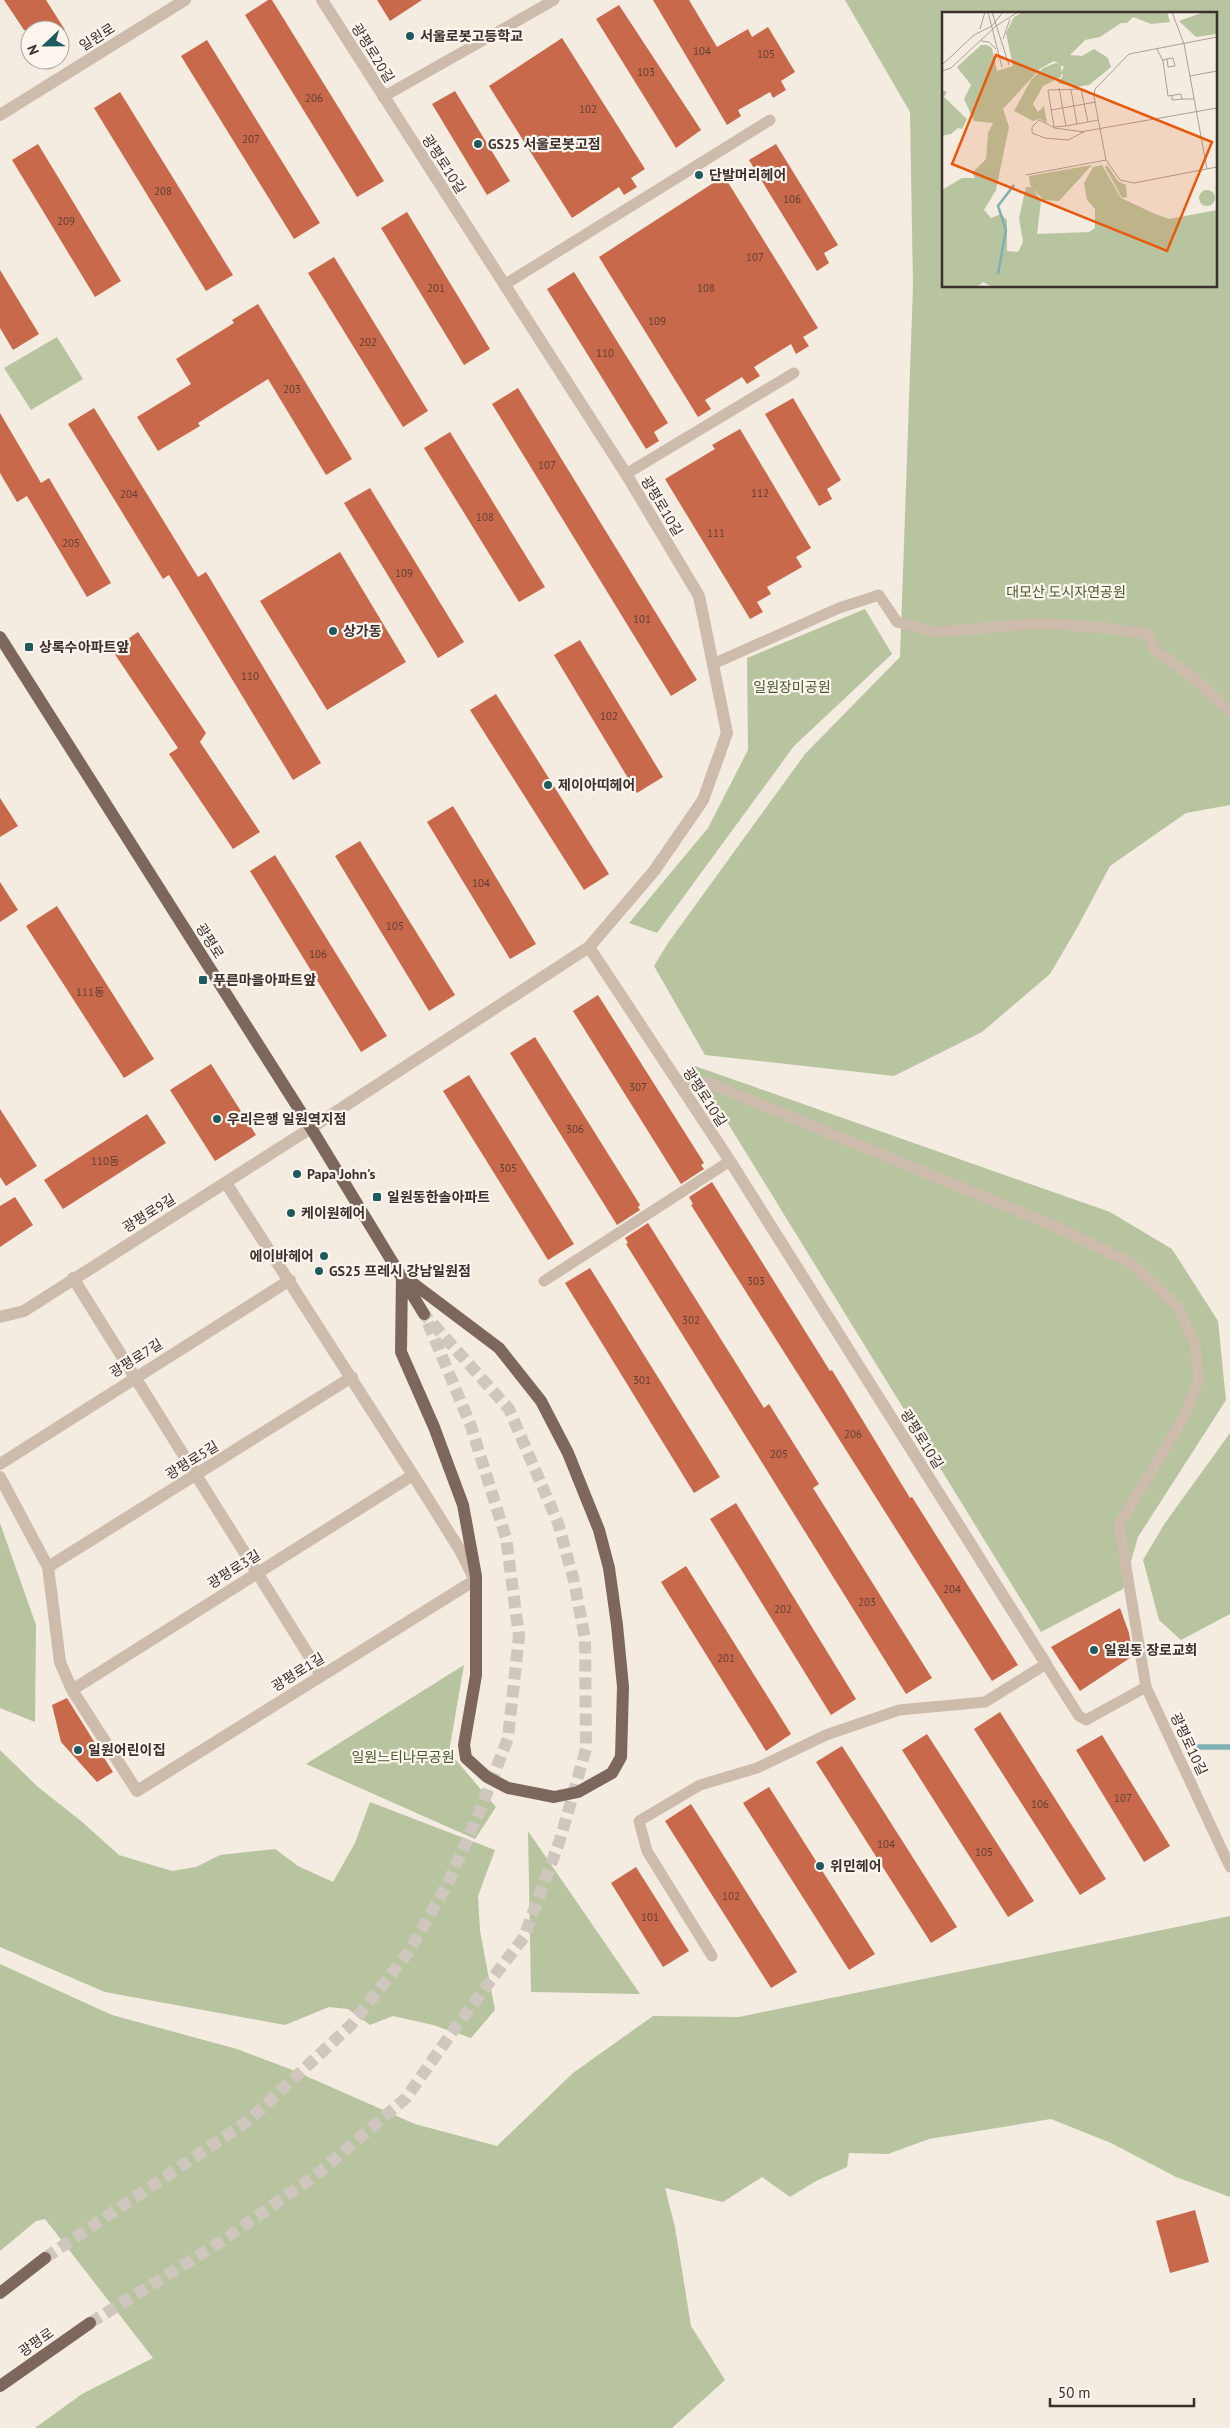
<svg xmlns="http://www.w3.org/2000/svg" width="1230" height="2428" viewBox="0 0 1230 2428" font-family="'PT Sans','Noto Sans KR',sans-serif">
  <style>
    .green { fill: #b8c4a0; fill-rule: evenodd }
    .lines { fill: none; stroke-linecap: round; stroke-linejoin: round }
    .stream { stroke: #7fb0b2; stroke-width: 5.5 }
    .building { fill: #c8694b }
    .primary-tunnel { stroke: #cfc6bd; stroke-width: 12; stroke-dasharray: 12 6; stroke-linecap: butt }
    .service { stroke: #cdbbac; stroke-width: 11 }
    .minor { stroke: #cdbbac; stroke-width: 12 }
    .primary { stroke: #7d675c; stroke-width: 12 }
    .poi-dot { fill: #1f5a5e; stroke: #fbf5ee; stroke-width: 2 }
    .labels { text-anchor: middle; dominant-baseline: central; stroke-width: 4.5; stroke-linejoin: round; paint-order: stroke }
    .number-label { font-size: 11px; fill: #5e3e33 }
    .poi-label { font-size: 14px; font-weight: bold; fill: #3b302b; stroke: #fbf5ee; text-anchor: start }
    .street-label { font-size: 14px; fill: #3b302b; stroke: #fbf5ee }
    .park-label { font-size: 14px; fill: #4a5a2e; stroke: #fbf5ee }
    .inset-river { fill: none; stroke: #7fb0b2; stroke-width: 2.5 }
    .inset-road { fill: none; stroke: #aaa098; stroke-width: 1 }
    .view { fill: #e8590c; fill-opacity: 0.15; stroke: #e8590c; stroke-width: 2.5 }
    .inset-edge { fill: none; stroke: #3b302b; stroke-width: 2.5 }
  </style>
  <rect width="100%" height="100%" fill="#f4ebe1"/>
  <path class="green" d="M845,0H1230V805L1186,813L1110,866L1077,928L1050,974L982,1032L894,1076L705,1055L654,966L668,943L805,754L900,657L913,286L910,112ZM944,14H1216V286H944Z
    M57,337L83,379L31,410L4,368Z
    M865,609L892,654L794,746L657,933L629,923L708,828L748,750L747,658Z
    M692,1065L1110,1212L1172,1249L1218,1321L1226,1400L1138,1537L1123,1589L1041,1632Z
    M1230,1433V1614L1181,1640L1159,1620L1143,1560L1165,1523Z
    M0,1523L36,1625L35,1722L0,1708Z
    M464,1665L449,1752L496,1807L475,1839L306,1764Z
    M0,1750L38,1787L81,1821L119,1855L172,1871L196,1867L220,1855L275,1849L298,1866L333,1882L355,1843L370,1802L495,1850L478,1896L480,1931L495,2010L471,2038L433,2025L393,2016L370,2025L348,2009L329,2007L285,2025L105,1992L0,1947Z
    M528,1831L640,1994L531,1992Z
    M1230,1916V2197L1176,2177L1111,2143L1051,2119L929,2139L888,2154L849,2153L847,2167L816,2181L790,2197L762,2177L723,2202L665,2188L675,2227L691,2326L725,2380L672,2428H35L82,2394L153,2358L45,2219L36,2221L0,2251V1964L112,2015L237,2049L290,2069L415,2124L497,2146L573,2073L653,2016L739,2017Z"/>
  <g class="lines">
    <path class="stream" d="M1196,1747H1230"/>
  </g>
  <path class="building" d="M4,0H46L65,30H24Z
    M268,0H272L384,181L357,197L245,15Z
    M377,0H422L390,21Z
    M653,0H689L717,47L748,29L752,37L768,27L795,72L781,81L786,90L773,98L770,92L738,110L741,116L727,125Z
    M619,5L701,130L676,148L596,19Z
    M562,38L645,169L631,178L637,187L624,195L619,187L572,218L489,86Z
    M207,40L320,223L294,239L181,56Z
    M455,91L510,181L487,195L432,104Z
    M120,92L233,275L206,291L94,108Z
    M38,144L121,281L95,297L12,160Z
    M776,144L838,245L824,253L829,263L817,271L749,160Z
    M724,176L818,328L803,337L809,346L796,354L791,344L754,367L760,376L747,384L742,377L705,400L711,409L698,417L599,257Z
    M407,212L490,349L464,365L381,228Z
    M334,257L428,411L403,427L308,273Z
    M0,270L39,334L13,350L0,328Z
    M574,272L668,423L654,432L659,441L646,449L547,289Z
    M258,304L352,459L326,475L268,379L198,423L200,426L158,451L137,417L191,384L176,359L234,323L232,320Z
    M518,388L697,680L671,696L492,404Z
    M793,398L841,480L827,489L832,499L819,506L765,414Z
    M94,408L198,577L206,572L321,763L293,780L169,575L163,579L68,424Z
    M0,413L41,483L49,478L111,583L87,597L27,496L17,502L0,473Z
    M740,429L811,548L796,557L802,567L767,587L771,594L757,602L763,612L750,619L665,479L715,449L712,445Z
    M450,432L545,587L519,602L424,448Z
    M370,488L464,642L438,658L344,503Z
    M340,552L406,662L327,710L260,601Z
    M138,632L206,733L200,742L260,832L233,849L169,754L178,748L112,650Z
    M580,640L663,777L637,793L554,655Z
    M496,694L609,874L584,890L470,710Z
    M0,798L18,826L0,837Z
    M453,806L536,944L510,959L427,822Z
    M360,841L455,995L429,1011L335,856Z
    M275,855L387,1036L361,1052L250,871Z
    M0,882L18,910L0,922Z
    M57,906L154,1059L124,1078L26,926Z
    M598,995L704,1163L701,1165L704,1169L681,1184L573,1011Z
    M535,1037L640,1205L638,1207L640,1210L617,1225L510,1053Z
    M211,1064L256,1135L215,1161L170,1090Z
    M469,1075L574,1244L548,1260L443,1091Z
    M0,1109L37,1166L6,1186L0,1177Z
    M147,1114L166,1143L63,1209L44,1180Z
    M712,1182L830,1371L832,1370L910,1498L912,1497L1018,1665L992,1681L691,1205L693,1204L689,1197Z
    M15,1197L33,1225L0,1247V1206Z
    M648,1223L764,1408L769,1404L819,1484L813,1488L932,1678L906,1694L626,1244L628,1243L625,1238Z
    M590,1268L720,1477L694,1493L565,1283Z
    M736,1503L856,1699L831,1715L710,1519Z
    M686,1566L791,1734L766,1751L661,1582Z
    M1120,1608L1129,1633L1133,1656L1080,1691L1051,1647Z
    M67,1698L113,1772L97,1782L61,1742L52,1705Z
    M1000,1712L1106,1879L1080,1895L974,1729Z
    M927,1734L1034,1901L1008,1917L902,1750Z
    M1102,1735L1170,1846L1144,1862L1076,1750Z
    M842,1746L957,1927L931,1943L816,1762Z
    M769,1787L875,1954L849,1970L743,1803Z
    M691,1804L797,1972L771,1988L665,1821Z
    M636,1867L689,1951L663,1967L611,1883Z
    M1195,2210L1209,2262L1170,2273L1156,2221Z"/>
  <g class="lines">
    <path class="primary-tunnel" d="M45,2258L248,2121L351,2025L408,1953L448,1883L480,1811L508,1738L519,1636L506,1538L471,1426L428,1323
      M90,2323L222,2241L316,2175L406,2098L460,2021L524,1937L560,1840L586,1749L585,1639L574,1581L558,1523L509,1409L424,1314"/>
    <path class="service" d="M383,97L554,0
      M504,285L770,120
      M626,474L794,373
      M713,664L839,608L879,595L897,622L936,632L1041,623L1105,628L1147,634L1155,650L1194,678L1230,712
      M677,1081L709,1083L1054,1226L1131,1263L1178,1307L1195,1345L1199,1380L1184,1417L1119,1525L1146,1687
      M544,1281L730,1161
      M712,1956L647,1851L639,1821L700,1785L757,1768L826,1735L899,1710L985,1702L1046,1664L1079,1716L1086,1720L1146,1687L1230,1867"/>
    <path class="minor" d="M0,115L185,0
      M589,947L730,1161L1046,1664
      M73,1278L321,1675
      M0,1317L24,1311L311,1128L589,947L654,871L703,800L727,733L699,596L626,474L322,0
      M0,1464L290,1280
      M0,1477L48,1567L60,1662L72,1690L137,1791L475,1580L460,1550L413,1475L226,1183
      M48,1567L352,1377
      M72,1690L413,1475"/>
    <path class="primary" d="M0,637L311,1128L424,1314
      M402,1275L499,1348L541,1401L568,1453L599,1530L609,1568L617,1625L623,1687L621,1757L612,1773L578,1792L554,1797L508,1788L487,1777L466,1758L464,1745L476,1675V1576L463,1505L434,1427L401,1352Z
      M0,2293L45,2258
      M0,2386L90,2323"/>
  </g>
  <g class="poi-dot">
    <circle cx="410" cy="36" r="5"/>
    <circle cx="478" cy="144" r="5"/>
    <circle cx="699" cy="175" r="5"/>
    <circle cx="333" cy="631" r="5"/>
    <rect x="24" y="642" width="10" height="10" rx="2.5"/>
    <circle cx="548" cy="785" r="5"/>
    <rect x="198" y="975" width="10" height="10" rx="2.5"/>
    <circle cx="217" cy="1119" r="5"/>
    <circle cx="297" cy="1174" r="5"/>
    <rect x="372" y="1192" width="10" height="10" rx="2.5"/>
    <circle cx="291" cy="1213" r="5"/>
    <circle cx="324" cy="1256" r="5"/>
    <circle cx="319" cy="1271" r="5"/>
    <circle cx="1094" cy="1650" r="5"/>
    <circle cx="78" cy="1750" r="5"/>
    <circle cx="820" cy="1866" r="5"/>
  </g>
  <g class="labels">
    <g class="number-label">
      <text x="702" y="51">104</text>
      <text x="766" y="54">105</text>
      <text x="646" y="72">103</text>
      <text x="314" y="98">206</text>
      <text x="588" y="109">102</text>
      <text x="251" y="139">207</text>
      <text x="163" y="191">208</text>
      <text x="792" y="199">106</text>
      <text x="66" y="221">209</text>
      <text x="755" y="257">107</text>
      <text x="436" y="288">201</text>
      <text x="706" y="288">108</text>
      <text x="657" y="321">109</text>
      <text x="368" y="342">202</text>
      <text x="605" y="353">110</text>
      <text x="292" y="389">203</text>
      <text x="547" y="465">107</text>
      <text x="760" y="493">112</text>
      <text x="129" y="494">204</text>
      <text x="485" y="517">108</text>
      <text x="716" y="533">111</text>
      <text x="71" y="543">205</text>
      <text x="404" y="573">109</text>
      <text x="642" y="619">101</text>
      <text x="250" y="676">110</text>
      <text x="609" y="716">102</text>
      <text x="481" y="883">104</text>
      <text x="395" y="926">105</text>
      <text x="318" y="954">106</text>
      <text x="90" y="992">111동</text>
      <text x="638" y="1087">307</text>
      <text x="575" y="1129">306</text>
      <text x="105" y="1161">110동</text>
      <text x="508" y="1168">305</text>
      <text x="756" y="1281">303</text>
      <text x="691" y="1320">302</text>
      <text x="642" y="1380">301</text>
      <text x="853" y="1434">206</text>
      <text x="779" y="1454">205</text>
      <text x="952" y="1589">204</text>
      <text x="867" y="1602">203</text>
      <text x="783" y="1609">202</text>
      <text x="726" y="1658">201</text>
      <text x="1123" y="1798">107</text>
      <text x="1040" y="1804">106</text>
      <text x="886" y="1844">104</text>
      <text x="984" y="1852">105</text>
      <text x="731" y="1896">102</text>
      <text x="650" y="1917">101</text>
    </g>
    <g class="poi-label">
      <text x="420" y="36">서울로봇고등학교</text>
      <text x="488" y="144">GS25 서울로봇고점</text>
      <text x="709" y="175">단발머리헤어</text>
      <text x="343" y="631">상가동</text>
      <text x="39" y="647">상록수아파트앞</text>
      <text x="558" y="785">제이아띠헤어</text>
      <text x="213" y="980">푸른마을아파트앞</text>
      <text x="227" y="1119">우리은행 일원역지점</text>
      <text x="307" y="1174">Papa John's</text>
      <text x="387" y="1197">일원동한솔아파트</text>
      <text x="301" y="1213">케이원헤어</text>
      <text x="314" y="1256" text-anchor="end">에이바헤어</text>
      <text x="329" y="1271">GS25 프레시 강남일원점</text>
      <text x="1104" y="1650">일원동 장로교회</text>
      <text x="88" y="1750">일원어린이집</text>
      <text x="830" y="1866">위민헤어</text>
    </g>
    <g class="street-label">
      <text transform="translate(97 37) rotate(-32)">일원로</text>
      <text transform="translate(373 53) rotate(58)">광평로20길</text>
      <text transform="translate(444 164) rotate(57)">광평로10길</text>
      <text transform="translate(662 506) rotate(59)">광평로10길</text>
      <text transform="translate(210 941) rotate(58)">광평로</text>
      <text transform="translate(705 1097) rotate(57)">광평로10길</text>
      <text transform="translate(149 1213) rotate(-32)">광평로9길</text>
      <text transform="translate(136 1358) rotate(-32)">광평로7길</text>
      <text transform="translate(922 1439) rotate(58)">광평로10길</text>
      <text transform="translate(192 1460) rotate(-32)">광평로5길</text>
      <text transform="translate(234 1569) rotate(-32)">광평로3길</text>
      <text transform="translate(298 1672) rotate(-32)">광평로1길</text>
      <text transform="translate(1189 1744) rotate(65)">광평로10길</text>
      <text transform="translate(36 2342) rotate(-35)">광평로</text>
    </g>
    <g class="park-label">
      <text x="1066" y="592">대모산 도시자연공원</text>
      <text x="792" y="687">일원장미공원</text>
      <text x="403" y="1757">일원느티나무공원</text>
    </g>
  </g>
  <g transform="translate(942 12)">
    <rect width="275" height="275" fill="#f4ebe1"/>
    <path d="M81,0H225L228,10L209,12L191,5L185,11H179L158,25L143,28L128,43L140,44L152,37L166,46L169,55L147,73L134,75L115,71L121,64L119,61V65L101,74L91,92L96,100L102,94L105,111L98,107L91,109L72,99L89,68L101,56L114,51L119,53V60L122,55L112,49L99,56L61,97L67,115L54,178L42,198L49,206L59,202L65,208V239L76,240L81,230L77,206L84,175H90L99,189L95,222L147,220L153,216V197L145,188L142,171L151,155L160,153L179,186L211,201L227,207L275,198V275H50L41,270L35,275H0V178L20,166H33L30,161L44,147L46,121L51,111L32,109L22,87L29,73L15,55L39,33H45L50,36L55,59L71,54L64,21L72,5ZM262,0H275V22L254,25L237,9ZM0,78L5,80L2,85L25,107L20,117L16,116L9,122L0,124ZM150,153L117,189L101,188L88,173L87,164ZM165,153L176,169L184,173L185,185L180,186L163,155ZM257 186a8 8 0 1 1 16 0a8 8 0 1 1-16 0Z" fill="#b8c4a0"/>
    <path class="inset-river" d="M56,262L64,218L56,194L72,173"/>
    <path class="inset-road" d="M46,0L60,55M50,0L67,53M230,0L242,32L265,157M38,17L43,0M275,25L187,42L153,77L152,85L164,148L178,168L192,171L275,155M61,27L68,7M39,29L47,30L54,37M215,37L221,49L226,84L239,82L240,87H252M220,48L225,47L231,46L233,54L226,55L225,47M0,53L32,23L50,14L61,0M0,59L9,56L54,14L76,0M248,64L275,59M117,76L124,114M129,78L135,112M230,83V88L240,87M109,98L154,90M97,108L113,116L142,120L126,128L103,126L90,121V115ZM146,110L139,77L106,78L112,115L124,114L146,110L156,108M138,120L275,96M84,163L164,148"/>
    <path class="view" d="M54,43L270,130L225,239L10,152Z"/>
    <rect width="275" height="275" class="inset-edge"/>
  </g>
  <g transform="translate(45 45) rotate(248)"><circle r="24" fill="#fbf5ee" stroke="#aea6a0"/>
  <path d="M0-4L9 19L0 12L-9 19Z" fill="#1f5a5e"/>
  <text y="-8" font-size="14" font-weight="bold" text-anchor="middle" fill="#3b302b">N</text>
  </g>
  <path d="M1050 2398v8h144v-8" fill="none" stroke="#3b302b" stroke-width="2.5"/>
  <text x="1058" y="2398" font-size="15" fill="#3b302b" stroke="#fbf5ee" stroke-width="4" paint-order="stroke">50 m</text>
</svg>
